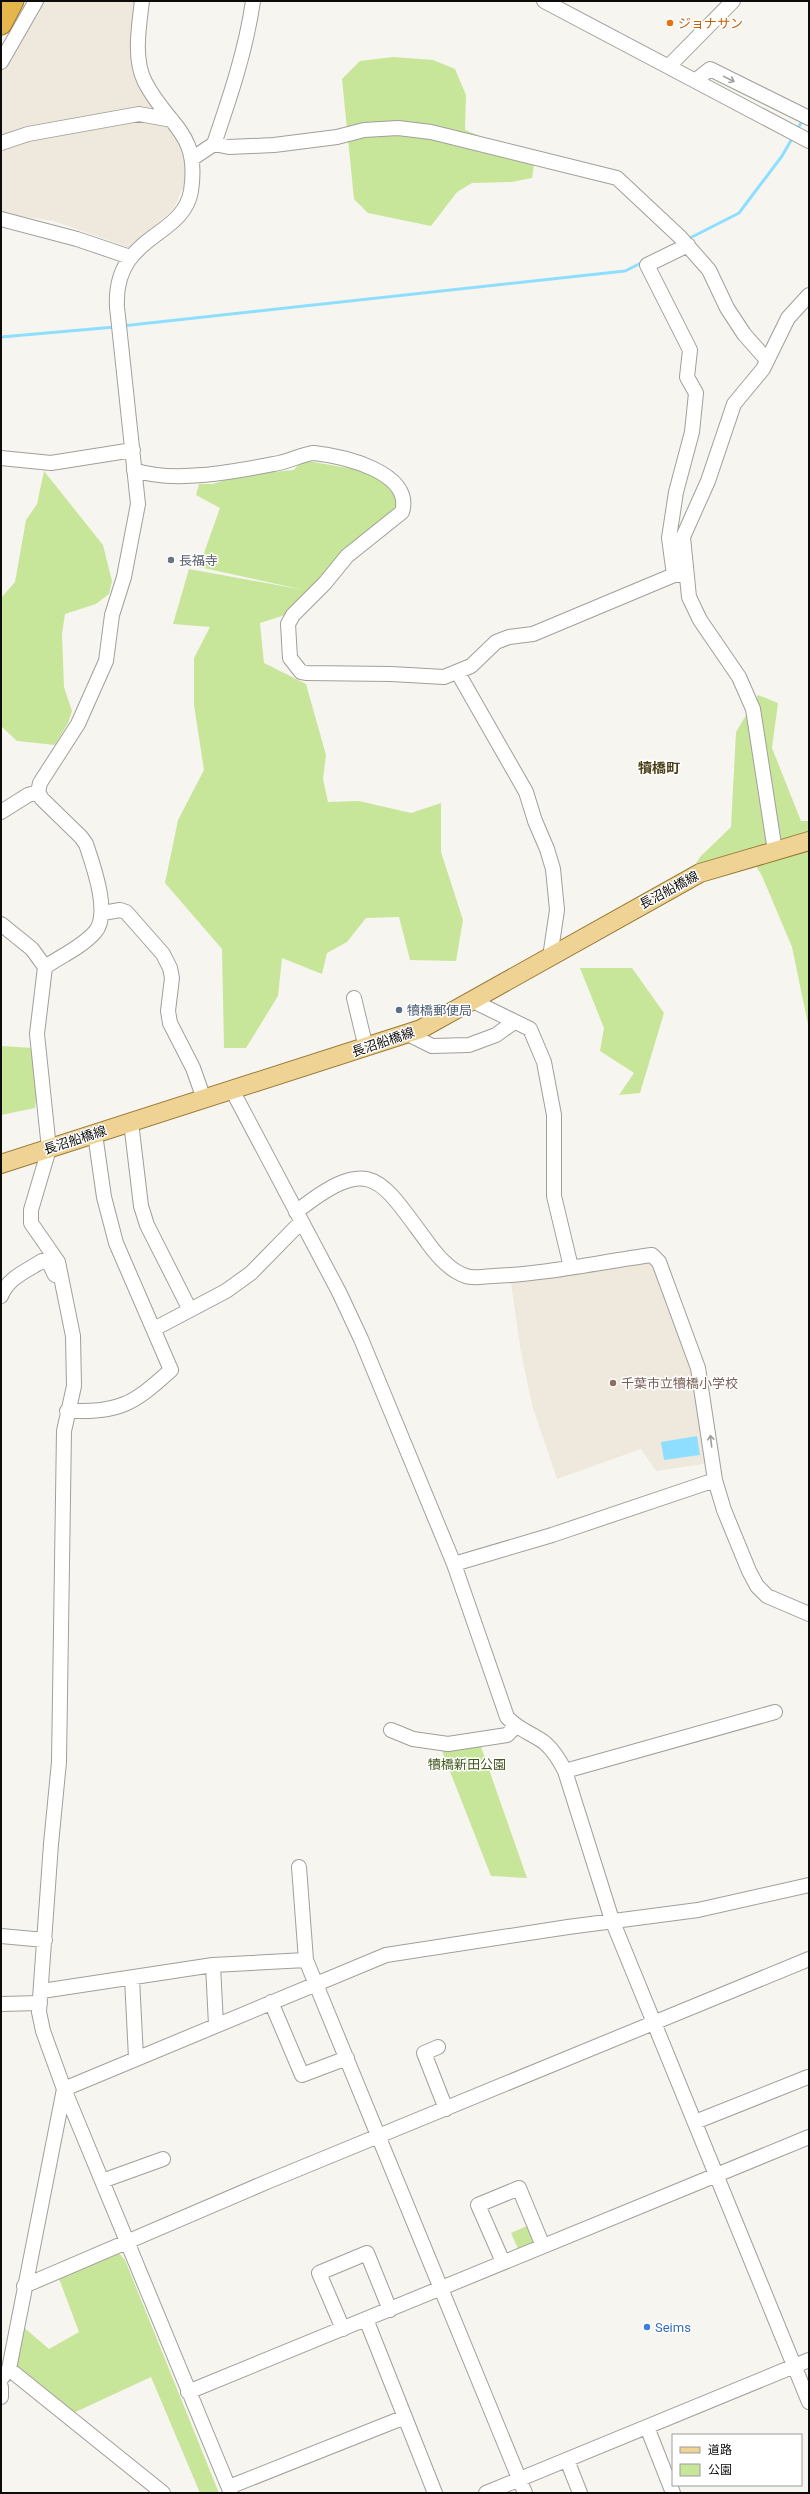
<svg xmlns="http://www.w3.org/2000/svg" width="810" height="2494" viewBox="0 0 810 2494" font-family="Roboto,'Noto Sans JP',sans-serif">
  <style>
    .built { fill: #efe8dd }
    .green { fill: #c8e69a }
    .water { fill: #8edfff }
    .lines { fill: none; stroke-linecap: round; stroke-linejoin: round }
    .stream { stroke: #8edfff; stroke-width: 3 }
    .minor-casing { stroke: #a19f9a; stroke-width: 16 }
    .major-casing { stroke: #997a35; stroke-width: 20 }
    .highway-casing { stroke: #997a35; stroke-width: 23 }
    .minor { stroke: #fff; stroke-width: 14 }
    .major { stroke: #efd394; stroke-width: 18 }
    .highway { stroke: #e4b64c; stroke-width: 21 }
    .oneway { stroke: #9e9e9d }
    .food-dot { fill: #e8710a; stroke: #fff; stroke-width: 1.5 }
    .worship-dot { fill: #6b7280; stroke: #fff; stroke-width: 1.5 }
    .service-dot { fill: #5c6f8a; stroke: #fff; stroke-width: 1.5 }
    .education-dot { fill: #8d6e63; stroke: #fff; stroke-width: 1.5 }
    .shop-dot { fill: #3f7fe0; stroke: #fff; stroke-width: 1.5 }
    .labels { text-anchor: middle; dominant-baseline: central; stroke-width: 3; stroke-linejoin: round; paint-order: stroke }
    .food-label { font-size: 13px; fill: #c56008; stroke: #fff; text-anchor: start }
    .worship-label { font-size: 13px; fill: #5b616d; stroke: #fff; text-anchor: start }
    .street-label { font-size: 13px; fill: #0d0c0a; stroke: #fff }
    .service-label { font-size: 13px; fill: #4e5e75; stroke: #fff; text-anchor: start }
    .education-label { font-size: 13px; fill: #785e54; stroke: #fff; text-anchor: start }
    .park-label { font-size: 13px; fill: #42571d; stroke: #fff }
    .shop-label { font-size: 13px; fill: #366cbe; stroke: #fff; text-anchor: start }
    .neighbourhood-label { font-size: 14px; font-weight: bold; fill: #4e4018; stroke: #fff }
  </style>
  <rect width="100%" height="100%" fill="#f7f5f0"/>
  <path class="built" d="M39,1H136L134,58L160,113L1,142V70Z
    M137,118L167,123L184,151L186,180L174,208L130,248L54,221L1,213V148L25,138Z
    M652,1254L697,1361L710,1463L656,1471L641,1449L557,1479L532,1405L521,1352L510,1276Z"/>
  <path class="green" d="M393,57L433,60L455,69L466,95L465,130L507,147L534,165L532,178L512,182L472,183L457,192L431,226L368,213L354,199L342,79L360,61Z
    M302,460L371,472L389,483L398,500L397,508L285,615L260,623L264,663L306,684L326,755L323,779L328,802L359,801L411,813L441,803V852L463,920L456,961L410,960L399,917L366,918L347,942L327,953L322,974L282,958L278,996L246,1048H224L222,949L165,883L178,820L204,770L194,705V658L210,627L173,624L189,569L304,590L199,567L220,508L196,495L199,484H213L241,475L294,470Z
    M44,471L103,545L112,581L109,594L96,604L65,614L62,634L64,687L72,711L68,723L55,745L17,741L1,726V598L15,582L26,520L37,504Z
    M758,695L778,703L772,748L801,821H809V1029L792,947L762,876L746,849L695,865L700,857L731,827L736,732Z
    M580,968H632L664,1013L640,1093L619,1095L634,1073L600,1051L604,1028Z
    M1,1046L34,1048L37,1089L35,1108L1,1115Z
    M479,1741L527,1878L491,1876L440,1746Z
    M529,2225L536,2241L534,2245L519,2251L511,2233Z
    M117,2251L125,2260L219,2493H200L151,2377L69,2415L15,2368L21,2325L49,2349L79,2332L58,2276Z"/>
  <path class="water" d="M697,1436L700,1455L664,1460L661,1442Z"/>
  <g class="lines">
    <path class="stream" d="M796,131L803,120
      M688,239L739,213L782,156L793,137
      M122,326L625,271L643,262
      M1,337L115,327"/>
    <defs>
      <path id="minor" d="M544,1L809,141
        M1,62L36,1
        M669,66L733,1
        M696,80L710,69L809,118
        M1,143L28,134L139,114L172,120
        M214,144L229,147L274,145L337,137L364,130L398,128L431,132L617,178L680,237L709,270L727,308L744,334L767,360
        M193,158L214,144C230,97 246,50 253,1
        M1,219L77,239L130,257
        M1,458L51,463L133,450
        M134,470C175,484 237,471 279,463C289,461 306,453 314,453C342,456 414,472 402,512L347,556L325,583L293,615L288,624L290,658L301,672L307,673L391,674L444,677L471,666L496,642L509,637L533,634L674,575H685
        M674,575L669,538L676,492L692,432L696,393L687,377L690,350L647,265L688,245
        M458,673L526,792L535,821L547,849L553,869L557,910L550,957
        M1,812L28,795L38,792
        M775,851L753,709L739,677L700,620L689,597L683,537L708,481L734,404L763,369L788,318L809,295
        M103,913L120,910L126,912L163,954L170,968L172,978L168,1011L170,1023L193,1068L204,1099
        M1,924L32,949L45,967
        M354,998L366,1048
        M473,1001L530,1029L544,1062L554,1115V1196L571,1267
        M408,1034L432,1046L469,1045L496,1035L514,1022
        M232,1090L339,1292L361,1339L454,1564L507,1717C518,1730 532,1733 545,1743C554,1751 560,1761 565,1771L612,1920L809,2402
        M131,1122L141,1206L147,1225L190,1310
        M296,1212C371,1153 379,1177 428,1243C438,1257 450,1271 466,1276C474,1279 485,1276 493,1276C546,1274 600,1262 652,1255L659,1262L698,1368L715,1480L724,1510L749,1571L757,1586L767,1596L809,1614
        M1,1296C8,1278 26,1271 42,1261H48L55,1275
        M154,1329L226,1291L251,1273L301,1222
        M67,1411C121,1412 132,1405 171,1370L116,1243L104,1197L95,1134
        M454,1564L552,1535L715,1480
        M391,1730L413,1739L448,1744L507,1735L515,1727
        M565,1771L775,1712
        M299,1867L306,1960L525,2493
        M1,1936L45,1940
        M213,1965L216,2025
        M132,1978L136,2058
        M42,1991L213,1965L306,1960
        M271,2002L302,2075L347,2058
        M1,2004L40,2003
        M438,2047L424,2053L446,2109
        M695,2122L808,2077
        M102,2181L163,2159
        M503,2262L478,2205L519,2188L543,2246
        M24,2286L269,2181L809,1959
        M366,2319L435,2493
        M343,2329L319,2273L367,2253L390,2310
        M9,2369L163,2493
        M1,2379L9,2369L64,2089L43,2031L39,2012L51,1844L59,1762L64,1431L74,1386L73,1336L58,1262L31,1223V1210L49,1149L37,1034L45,967C61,956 82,947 95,932C111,914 93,865 86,844L81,837L42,799L38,792L40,783L78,724L106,661L112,615L124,577L138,504L117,307C113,234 183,239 191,191C200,131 168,127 145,82C133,59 139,26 142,1
        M1,2387V2397
        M188,2392L809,2137
        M647,2427L673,2493
        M567,2460L580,2493
        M229,2487L405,2417
        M231,2493L64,2089L386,1955L568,1927L698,1910L809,1885
        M486,2493L809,2360"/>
      <path id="major" d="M1,1164L421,1029L700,873L809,841"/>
      <path id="highway" d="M1,24L13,1"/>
    </defs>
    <use href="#minor" class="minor-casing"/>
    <use href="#major" class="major-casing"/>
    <use href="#highway" class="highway-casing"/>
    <use href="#minor" class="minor"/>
    <use href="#major" class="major"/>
    <use href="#highway" class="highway"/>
  </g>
  <defs><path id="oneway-shaft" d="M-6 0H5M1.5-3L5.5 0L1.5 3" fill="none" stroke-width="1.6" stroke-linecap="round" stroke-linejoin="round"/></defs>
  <g class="oneway">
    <use href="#oneway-shaft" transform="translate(729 79) rotate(26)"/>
    <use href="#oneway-shaft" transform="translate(711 1441) rotate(-97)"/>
  </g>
  <circle class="food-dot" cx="670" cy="23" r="4"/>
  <circle class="worship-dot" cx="171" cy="560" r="4"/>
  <circle class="service-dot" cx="399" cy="1010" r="4"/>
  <circle class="education-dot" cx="613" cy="1383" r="4"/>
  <circle class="shop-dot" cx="647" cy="2327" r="4"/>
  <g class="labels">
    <g class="food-label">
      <text x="678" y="23">ジョナサン</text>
    </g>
    <g class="worship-label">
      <text x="179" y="560">長福寺</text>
    </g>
    <g class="street-label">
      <text transform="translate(669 890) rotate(-28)">長沼船橋線</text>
      <text transform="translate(383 1042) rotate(-19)">長沼船橋線</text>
      <text transform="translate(75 1140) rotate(-18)">長沼船橋線</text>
    </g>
    <g class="service-label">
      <text x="407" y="1010">犢橋郵便局</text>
    </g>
    <g class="education-label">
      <text x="621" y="1383">千葉市立犢橋小学校</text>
    </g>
    <g class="park-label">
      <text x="467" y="1764">犢橋新田公園</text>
    </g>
    <g class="shop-label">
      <text x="655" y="2327">Seims</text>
    </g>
    <g class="neighbourhood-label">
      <text x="659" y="768">犢橋町</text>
    </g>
  </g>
  <rect width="810" height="2494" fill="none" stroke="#0d0c0a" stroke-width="4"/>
  <rect x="672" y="2434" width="130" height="52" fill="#ffffff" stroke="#9e9e9d"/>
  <rect x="680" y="2447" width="20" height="6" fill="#efd394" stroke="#9e9e9d"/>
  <text x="708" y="2454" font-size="12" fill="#0d0c0a">道路</text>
  <rect x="680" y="2464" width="20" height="12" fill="#c8e69a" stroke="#9e9e9d"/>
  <text x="708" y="2474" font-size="12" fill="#0d0c0a">公園</text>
</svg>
